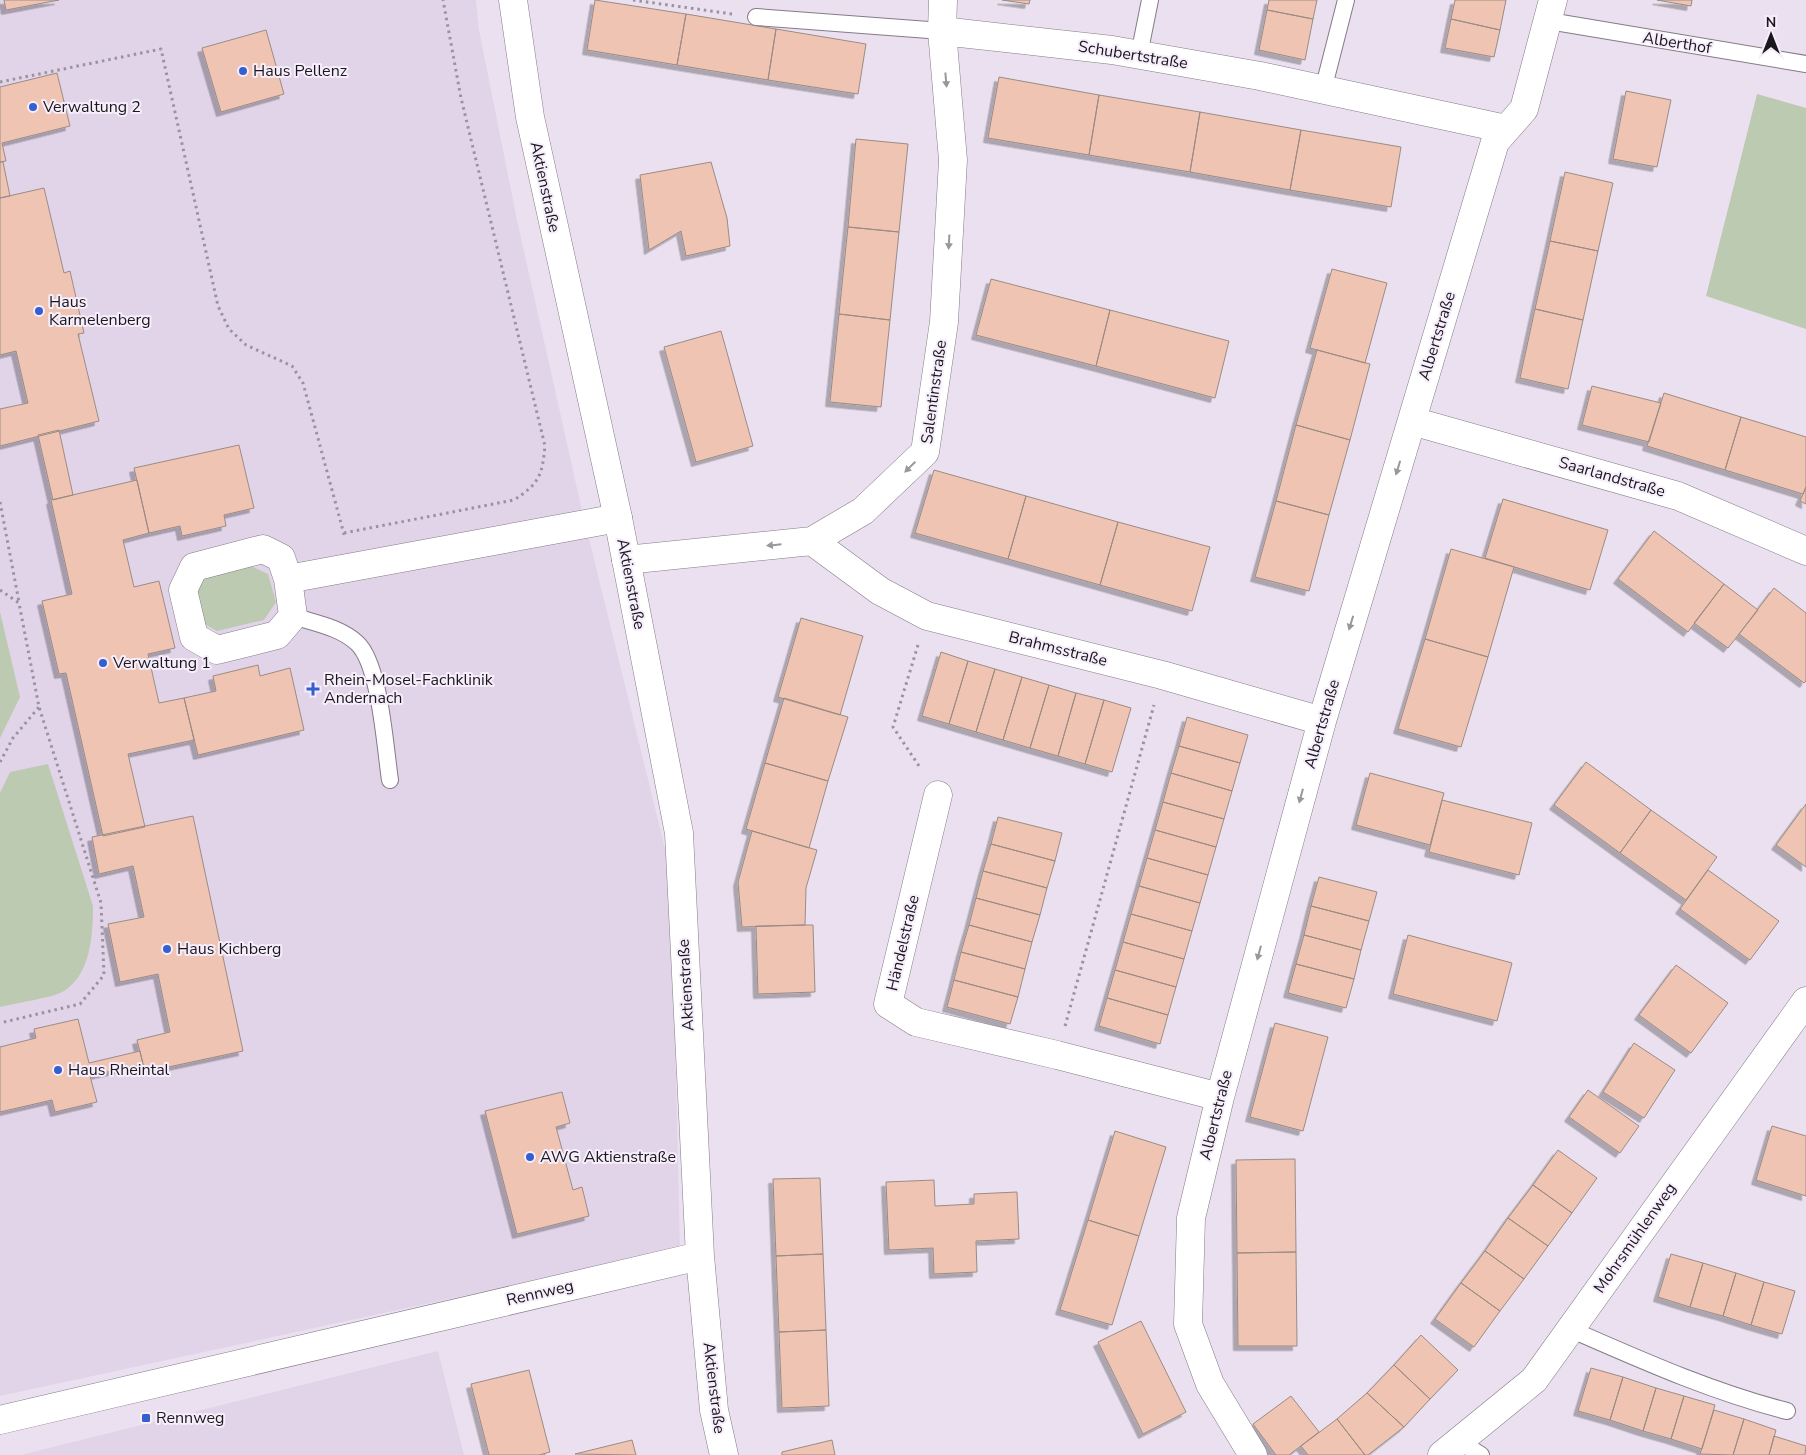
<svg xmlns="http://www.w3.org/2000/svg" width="1806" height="1455" viewBox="0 0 1806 1455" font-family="'Nunito Sans',sans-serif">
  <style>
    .built { fill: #e1d4e9 }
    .green { fill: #bccab1 }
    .building { fill: #f0c4b2; stroke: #9b8b85; filter: url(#shadow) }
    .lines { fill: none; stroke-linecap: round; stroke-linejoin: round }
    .service-casing { stroke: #847b88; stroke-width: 18 }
    .minor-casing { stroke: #847b88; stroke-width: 29 }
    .tertiary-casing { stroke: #847b88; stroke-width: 29 }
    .path { stroke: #9a939e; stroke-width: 3; stroke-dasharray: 2.5 4; stroke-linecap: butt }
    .service { stroke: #fff; stroke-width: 16 }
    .minor { stroke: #fff; stroke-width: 28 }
    .tertiary { stroke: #fff; stroke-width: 28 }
    .oneway { fill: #989799 }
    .poi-dot { fill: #335fcf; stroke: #f7eefc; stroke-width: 2 }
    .labels { text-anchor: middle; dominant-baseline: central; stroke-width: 4; stroke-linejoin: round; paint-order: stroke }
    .street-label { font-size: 16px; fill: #1b181d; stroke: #f7eefc }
    .poi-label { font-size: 16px; fill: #1b181d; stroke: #f7eefc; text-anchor: start }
  </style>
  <defs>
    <filter id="shadow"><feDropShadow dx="-4.5" dy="4.5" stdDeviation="0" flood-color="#0004"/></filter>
  </defs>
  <rect width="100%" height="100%" fill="#eae0ef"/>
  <path class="built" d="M0,0H476L479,30L517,220L581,506L671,873L680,1249L0,1396Z
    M438,1351L464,1455H21Z"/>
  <path class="green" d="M1757,94L1806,108V329L1706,296Z
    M251,566L268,574L276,602L264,620L217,631L201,622L194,595L203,578Z
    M0,612L20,697L0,738Z
    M48,764L93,906C93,934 91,974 64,991C53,998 15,1003 0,1007V793L10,772Z"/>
  <path class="building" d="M4,0H59L6,10Z
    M595,0L686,14L677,65L587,50Z
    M1002,0H1030L1029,4Z
    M1269,0H1317L1313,19L1267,10Z
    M1455,0H1506L1500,30L1451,19Z
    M1657,0H1692L1691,6Z
    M1267,10L1313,19L1305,60L1259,50Z
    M686,14L776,29L768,80L677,65Z
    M1451,19L1500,30L1494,57L1445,48Z
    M776,29L866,44L858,94L768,80Z
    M266,30L284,94L221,112L202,48Z
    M57,73L70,126L2,143L6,161L0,162V87Z
    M999,77L1099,95L1089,155L988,138Z
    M1626,91L1671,100L1657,167L1613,159Z
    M1099,95L1200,112L1190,172L1089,155Z
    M1200,112L1301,130L1290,190L1190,172Z
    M1301,130L1401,147L1391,207L1290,190Z
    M856,139L908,144L899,232L848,227Z
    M0,162H3L10,196L0,198Z
    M711,162L727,218L730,246L686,256L681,231L649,250L640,175Z
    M1565,172L1613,183L1598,251L1550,241Z
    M44,188L64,273L70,271L84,333L78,334L99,421L0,446V409L28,403L16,351L0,355V198Z
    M848,227L899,232L890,320L839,314Z
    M1550,241L1598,251L1583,320L1535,309Z
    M1332,269L1387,283L1365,363L1310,348Z
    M991,279L1110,310L1096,366L976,335Z
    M1535,309L1583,320L1568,389L1520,378Z
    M1110,310L1229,341L1215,398L1096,366Z
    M839,314L890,320L881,407L830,402Z
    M721,331L753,446L696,462L664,347Z
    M1317,350L1370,364L1350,440L1296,425Z
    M1592,386L1661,403L1649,442L1582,425Z
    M1664,393L1741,417L1725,470L1647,446Z
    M1741,417L1806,437V487L1803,494L1725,470Z
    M1296,425L1350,440L1329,515L1276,501Z
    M59,430L73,495L53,500L38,435Z
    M239,445L254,508L224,515L226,526L182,536L180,526L149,533L134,468Z
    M934,470L1026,496L1008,559L915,533Z
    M137,480L149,533L123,540L134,587L159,581L175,648L148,654L159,703L184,698L194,740L128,754L145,827L103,836L66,673L59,674L42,601L72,594L51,500Z
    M1806,487V504L1800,501Z
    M1026,496L1118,522L1100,585L1008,559Z
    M1503,499L1608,530L1590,590L1485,558Z
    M1276,501L1329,515L1309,591L1255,577Z
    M1118,522L1210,547L1192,611L1100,585Z
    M1654,531L1724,584L1688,632L1618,579Z
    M1451,549L1514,567L1488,657L1425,639Z
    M1724,584L1758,610L1728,648L1694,623Z
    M1774,588L1806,613V681L1804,683L1739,634Z
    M801,618L863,636L840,715L778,697Z
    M1425,639L1488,657L1461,747L1398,729Z
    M941,652L968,661L949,724L922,716Z
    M968,661L995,669L976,732L949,724Z
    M258,665L260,676L290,668L304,730L198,755L184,698L216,691L213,676Z
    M995,669L1022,677L1003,740L976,732Z
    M1022,677L1049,685L1030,748L1003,740Z
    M1049,685L1076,693L1058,756L1030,748Z
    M1076,693L1104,700L1085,764L1058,756Z
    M784,698L848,717L828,781L765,763Z
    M1104,700L1131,708L1112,772L1085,764Z
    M1187,717L1248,735L1240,763L1179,746Z
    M1179,746L1240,763L1232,791L1171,773Z
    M1586,762L1651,810L1620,853L1554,805Z
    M765,763L828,781L809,848L746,829Z
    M1171,773L1232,791L1224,819L1163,802Z
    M1370,773L1444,793L1430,845L1356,825Z
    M1442,800L1532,823L1519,875L1429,852Z
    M1163,802L1224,819L1216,847L1155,830Z
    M1806,804V867L1776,845Z
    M1651,810L1717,857L1686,900L1620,853Z
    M193,816L243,1051L145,1072L137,1040L170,1032L158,974L120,982L108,924L144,917L133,866L99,874L92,837Z
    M998,817L1062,833L1055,861L991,844Z
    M1155,830L1216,847L1208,875L1147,858Z
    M752,831L817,850L806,888L805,925L742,927L738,882Z
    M991,844L1055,861L1047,888L983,871Z
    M1147,858L1208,875L1200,903L1139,886Z
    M1708,870L1779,921L1750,960L1680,909Z
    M983,871L1047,888L1040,915L976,898Z
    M1319,877L1377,892L1369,921L1311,906Z
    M1139,886L1200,903L1192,931L1131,914Z
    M976,898L1040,915L1032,942L969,925Z
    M1311,906L1369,921L1361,950L1304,935Z
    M1131,914L1192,931L1184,959L1123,942Z
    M805,925H813L815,992L758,994L756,926Z
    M969,925L1032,942L1025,969L961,952Z
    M1304,935L1361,950L1354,979L1296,964Z
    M1408,935L1512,963L1497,1021L1393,994Z
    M1123,942L1184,959L1176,987L1115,970Z
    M961,952L1025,969L1018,997L954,980Z
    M1296,964L1354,979L1346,1008L1288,993Z
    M1676,965L1728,1003L1691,1053L1639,1015Z
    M1115,970L1176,987L1168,1015L1107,998Z
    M954,980L1018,997L1010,1024L947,1007Z
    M1107,998L1168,1015L1160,1044L1099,1026Z
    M78,1019L89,1063L140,1051L143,1064L90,1076L97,1102L55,1112L52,1100L0,1112V1047L36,1038L34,1029Z
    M1275,1023L1328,1037L1303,1131L1250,1117Z
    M1634,1043L1675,1070L1644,1118L1603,1092Z
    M1588,1090L1639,1126L1620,1153L1569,1117Z
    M562,1092L570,1123L556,1127L573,1190L582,1187L589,1216L517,1234L485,1111Z
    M1772,1126L1806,1136V1196L1756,1180Z
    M1115,1131L1166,1147L1139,1236L1088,1220Z
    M1558,1150L1597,1178L1572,1213L1533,1185Z
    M1295,1159L1296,1252L1237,1253L1236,1160Z
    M820,1178L823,1254L776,1256L773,1179Z
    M934,1180L935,1206L974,1204V1194L1017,1192L1019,1239L976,1241L977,1272L934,1274L933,1248L889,1250L886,1182Z
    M1533,1185L1572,1213L1548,1246L1508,1218Z
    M1508,1218L1548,1246L1524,1279L1485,1251Z
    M1088,1220L1139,1236L1112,1325L1060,1310Z
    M1485,1251L1524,1279L1500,1311L1461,1283Z
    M1296,1252L1297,1346H1238L1237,1253Z
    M823,1254L826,1330L779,1332L776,1256Z
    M1671,1254L1703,1263L1690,1307L1658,1297Z
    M1703,1263L1736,1273L1723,1316L1690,1307Z
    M1736,1273L1764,1282L1751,1325L1723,1316Z
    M1764,1282L1795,1291L1782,1334L1751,1325Z
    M1461,1283L1500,1311L1474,1347L1435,1319Z
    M1141,1321L1186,1412L1143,1434L1098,1342Z
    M826,1330L829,1406L782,1408L779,1332Z
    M1421,1335L1458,1370L1430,1399L1394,1365Z
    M1394,1365L1430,1399L1404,1427L1367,1393Z
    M1591,1368L1623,1377L1610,1420L1578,1411Z
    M529,1370L550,1452L539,1455H489L471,1384Z
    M1623,1377L1656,1388L1643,1431L1610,1420Z
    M1656,1388L1684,1396L1671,1439L1643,1431Z
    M1367,1393L1404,1427L1368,1455H1365L1337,1419Z
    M1291,1396L1319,1432L1289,1455H1276L1253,1424Z
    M1684,1396L1715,1405L1702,1449L1671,1439Z
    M1714,1410L1744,1419L1733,1455L1700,1454Z
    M1337,1419L1365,1455H1308L1301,1446Z
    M1744,1419L1776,1430L1769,1455H1733Z
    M1774,1436L1806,1446L1805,1455H1769Z
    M632,1440L636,1455L575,1454Z
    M832,1440L835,1455H782V1452Z"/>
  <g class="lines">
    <defs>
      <path id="service" d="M756,17L942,31
        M1549,21L1806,64
        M1139,55L1150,0
        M1323,90L1346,0
        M293,616C314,623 340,627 357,643C380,664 385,747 390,780
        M1570,1329C1641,1360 1712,1392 1787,1411
        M1459,1441L1481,1455"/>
      <path id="minor" d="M942,31L1112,50L1260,76L1506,129
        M1412,421L1678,496L1806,551
        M812,541L880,591L927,616L1162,675L1322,721
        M626,560L812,541L863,511L925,452L944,322L953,160L942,31L943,0
        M288,579L293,616L277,635L217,650L194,637L183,590L194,567L263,549L281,558L288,579L618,518
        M938,795L888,1004L916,1022L1057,1055L1220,1097
        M1253,1455L1210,1384L1188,1324L1191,1218L1220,1097L1322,721L1495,142L1524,109L1553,0
        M1442,1455L1534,1380L1806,1001"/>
      <path id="tertiary" d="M513,0L530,117L618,518L679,833L700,1256L714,1410L724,1455
        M0,1420L700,1256"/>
    </defs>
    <use href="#service" class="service-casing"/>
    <use href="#minor" class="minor-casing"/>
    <use href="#tertiary" class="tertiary-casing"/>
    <path class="path" d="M633,0L732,14
      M0,82L161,49L218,306L229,329L246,345L292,366L303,383L345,538
      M0,502L19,602
      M344,533L514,500C540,483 542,475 545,446L461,98L443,0
      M0,590L19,603L39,707L101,903L104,975L80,1004L0,1023
      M918,645L893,727L921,769
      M0,762L13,738L39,707
      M1065,1026L1154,705"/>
    <use href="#service" class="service"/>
    <use href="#minor" class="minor"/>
    <use href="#tertiary" class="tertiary"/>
  </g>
  <defs><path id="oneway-solid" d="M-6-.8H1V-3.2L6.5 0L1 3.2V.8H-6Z" transform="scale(1.25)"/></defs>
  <g class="oneway">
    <use href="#oneway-solid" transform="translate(946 80) rotate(85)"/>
    <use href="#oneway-solid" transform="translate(949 242) rotate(93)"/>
    <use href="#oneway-solid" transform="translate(910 467) rotate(136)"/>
    <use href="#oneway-solid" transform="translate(1398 468) rotate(107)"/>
    <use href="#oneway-solid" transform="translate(774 545) rotate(174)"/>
    <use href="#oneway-solid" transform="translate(1351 623) rotate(107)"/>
    <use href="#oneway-solid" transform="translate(1301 796) rotate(105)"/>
    <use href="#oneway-solid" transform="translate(1259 953) rotate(105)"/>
  </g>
  <g class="poi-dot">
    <circle cx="243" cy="71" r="5"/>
    <circle cx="33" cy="107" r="5"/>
    <circle cx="39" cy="311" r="5"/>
    <circle cx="103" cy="663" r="5"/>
    <path d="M310.5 681.5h5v5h5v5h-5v5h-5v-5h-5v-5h5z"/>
    <circle cx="167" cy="949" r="5"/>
    <circle cx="58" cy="1070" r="5"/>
    <circle cx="530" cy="1157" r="5"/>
    <rect x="141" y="1413" width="10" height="10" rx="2.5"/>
  </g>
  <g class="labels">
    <g class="street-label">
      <text transform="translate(1677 43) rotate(9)">Alberthof</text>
      <text transform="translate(1133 55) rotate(9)">Schubertstraße</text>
      <text transform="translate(545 187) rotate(78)">Aktienstraße</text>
      <text transform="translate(1437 336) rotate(-73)">Albertstraße</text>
      <text transform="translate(934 392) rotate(-82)">Salentinstraße</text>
      <text transform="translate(1612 477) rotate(16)">Saarlandstraße</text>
      <text transform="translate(631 584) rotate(79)">Aktienstraße</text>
      <text transform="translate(1058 649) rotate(14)">Brahmsstraße</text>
      <text transform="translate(1322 724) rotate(-74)">Albertstraße</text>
      <text transform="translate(903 943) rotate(-77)">Händelstraße</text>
      <text transform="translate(686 985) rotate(-93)">Aktienstraße</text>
      <text transform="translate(1216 1115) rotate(-76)">Albertstraße</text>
      <text transform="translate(1635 1238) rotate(-55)">Mohrsmühlenweg</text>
      <text transform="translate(540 1293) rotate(-13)">Rennweg</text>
      <text transform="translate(714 1388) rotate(83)">Aktienstraße</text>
    </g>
    <g class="poi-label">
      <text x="253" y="71">Haus Pellenz</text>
      <text x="43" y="107">Verwaltung 2</text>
      <text x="49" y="302">Haus<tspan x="49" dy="18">Karmelenberg</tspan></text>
      <text x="113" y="663">Verwaltung 1</text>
      <text x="324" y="680">Rhein-Mosel-Fachklinik<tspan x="324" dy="18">Andernach</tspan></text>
      <text x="177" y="949">Haus Kichberg</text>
      <text x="68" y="1070">Haus Rheintal</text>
      <text x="540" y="1157">AWG Aktienstraße</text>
      <text x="156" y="1418">Rennweg</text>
    </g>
  </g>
  <g transform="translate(1771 35)" stroke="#f7eefc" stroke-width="4" paint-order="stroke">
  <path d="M0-4L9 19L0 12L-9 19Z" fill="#1b181d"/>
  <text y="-8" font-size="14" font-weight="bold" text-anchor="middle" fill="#1b181d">N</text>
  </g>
</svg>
